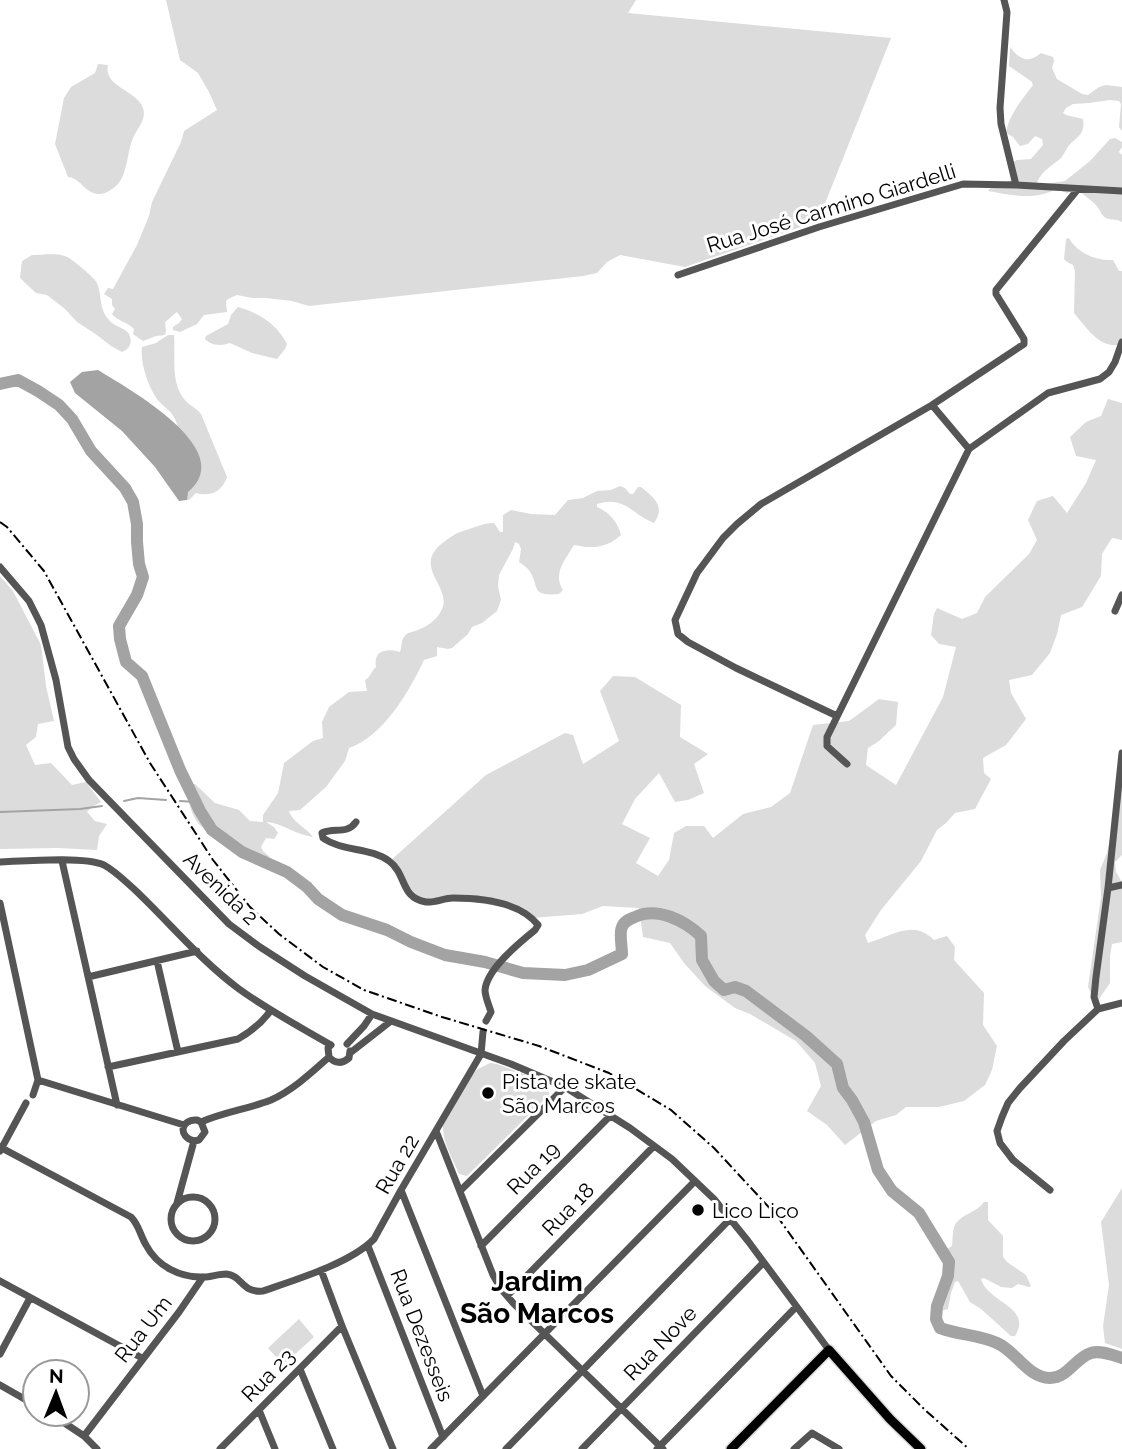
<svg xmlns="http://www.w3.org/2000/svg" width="1122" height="1449" viewBox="0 0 1122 1449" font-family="Raleway,sans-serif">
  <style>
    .green { fill: #dcdcdc }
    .water { fill: #a3a3a3 }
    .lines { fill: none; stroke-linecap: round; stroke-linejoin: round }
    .stream { stroke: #a3a3a3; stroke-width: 2 }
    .river { stroke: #a3a3a3; stroke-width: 12 }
    .major-casing { stroke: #dbdbdb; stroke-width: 12 }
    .minor { stroke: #555; stroke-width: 7 }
    .major { stroke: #000; stroke-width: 9 }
    .rail { stroke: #000; stroke-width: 2; stroke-dasharray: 10 3.5 2 3.5; stroke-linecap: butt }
    .poi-dot { fill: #000; stroke: #fff; stroke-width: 2.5 }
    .labels { text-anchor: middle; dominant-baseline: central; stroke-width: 6; stroke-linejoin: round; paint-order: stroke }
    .street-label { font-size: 21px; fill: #000; stroke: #fff }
    .poi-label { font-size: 21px; fill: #000; stroke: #fff; text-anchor: start }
    .district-label { font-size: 28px; font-weight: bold; fill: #000; stroke: #fff }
  </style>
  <rect width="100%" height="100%" fill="#fff"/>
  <path class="green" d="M166,0H636L628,13L891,38L818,221L685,267L620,255L607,262L597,273L583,276L309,306L292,301L266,298H252L237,295L228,299L226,301L227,312L204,315L197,324L180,332L173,330V327L179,323L182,319L177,312C172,315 170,319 165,322L166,331L165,335L156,336L143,341L133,334L134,329C127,322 116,320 112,314L115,309L112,305V299L104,294L108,288L113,289L137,245L149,216L152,202L181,142L184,131L217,110L209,92L198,73L180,60Z
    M1010,47C1020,60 1028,64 1041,53L1053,57L1054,61L1052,68L1057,79L1082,94L1088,95L1099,87L1106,85L1122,87V131L1119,127L1121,104L1119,101L1110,100L1089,103L1073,104L1066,108L1063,113L1066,115L1083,119C1085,133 1080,135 1071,143C1067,147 1065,153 1061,158C1052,166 1041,171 1037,183L1040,185L1065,181L1090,161L1110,139L1115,138L1122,142V147L1119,152L1122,155V222C1115,218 1111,221 1106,218C1103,217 1100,211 1099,209C1094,201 1084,196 1077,189L1067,193L1056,189C1035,201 1010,195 988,191L991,187L1015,179L1011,163L1017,160L1031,159L1043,145L1042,139L1035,136L1028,144L1020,146L1013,137L1006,133C1009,114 1022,100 1033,85L1032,82L1009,66Z
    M98,64L108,65C103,87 137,90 143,108C147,120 137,128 133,138C127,152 128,172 118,184C114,188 106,194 100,194C86,195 81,178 68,177L55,144L64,98L71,87L95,73Z
    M1069,238C1077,253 1096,261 1113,260L1119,271H1122V344C1101,351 1086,327 1074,313L1075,271L1073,265L1067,262L1064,259L1066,239Z
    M32,255C43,255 60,252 69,258C75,262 94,277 97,283C102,295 99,309 108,319C114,327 126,328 129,334C133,342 130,349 122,352L111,346L97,335L77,322L65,309L47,295L36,293L20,278L22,261Z
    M238,307C259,313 277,324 287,344L285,349L277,359L252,353L230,343C221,346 212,346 205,339L206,336L228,324L231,315Z
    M168,335H174C176,357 169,386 188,403C193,407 197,409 201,414L227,477C222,492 210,497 196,493L189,500H186C184,476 185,441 175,419C172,411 162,406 157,399C148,386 140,363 142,347L156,343Z
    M1108,399L1122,403V540L1112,538L1102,554L1101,576L1082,607L1061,615L1057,634L1050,653L1032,675L1009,680L1011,693L1026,719L1006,745L983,758L984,773L991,779L975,809L955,813L946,823L937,830L921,861L881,910L865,935L868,943C892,936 913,919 934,940L947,936L955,947L954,960L984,993L983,1025L997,1046L992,1070L985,1085L964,1101L939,1107H906L896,1115L876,1121L845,1145L827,1125L807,1111L821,1086L815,1063L796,1041L750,1014L735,1008L705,986L684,963L670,943L643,937L639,908L603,906L582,914L532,918L515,909L450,898L430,902L414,899L390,861L486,775L565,733L573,735L583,764L619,741L600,691L613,676L635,677L681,705L680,737L708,754L694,764L704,793L688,800L675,802L659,773L635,799L622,824L650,838L636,863L658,876L669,860L674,833L686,826H704L713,838L743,814L771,807L790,793L813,725L849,721L879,699L898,702L896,725L879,741L868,748L866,765L896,785L943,697L956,647L939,644L931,635L934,614L937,608L962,619L977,613L985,597L1029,554L1037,540L1028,520L1037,501L1053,496L1067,513L1086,483L1096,460L1076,456L1070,437L1086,422L1101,416Z
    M620,486L625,488L630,494H633L638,487H641C654,498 666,506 654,523C631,514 625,495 597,504V507C609,512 618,522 621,535C607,548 592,549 574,545C566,559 552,573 563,590L559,594C528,597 541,585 528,569C525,566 522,564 519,562L521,549L519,544L515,542L513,549L499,575L498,586L501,600L497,611L482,623L472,627L468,634L452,648L448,649L437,647V656L424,660C410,690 383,737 349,748L345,761L326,787L300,810L289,811C293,823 306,827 313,837C296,835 283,823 266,822L274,827L278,833L274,839L266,838L261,847L263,851L270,857C244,859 236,852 216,836C212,833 206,831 202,827C192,819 187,800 187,787L191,784H195L215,803L239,810L250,821L263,822V815L278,793L284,763L313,741L323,738L322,722L329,707L349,692L367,691L365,680C371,677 371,671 376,667C373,650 387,648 400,652C402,647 401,641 404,637C407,632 413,632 418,630C428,626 438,619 442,609C452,588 414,568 440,545C448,539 453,534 463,531C474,528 482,523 494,523L500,532H503V515L511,510L531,514L555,515L568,500L583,498L597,491L611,490Z
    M0,576L13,591L41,645L46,686L54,721L38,724L36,737L26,745L35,765L51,763L72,785L86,782L101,802L92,807L87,812L95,821L107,824L99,836L97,850L58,848L0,849Z
    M1122,781V855L1115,862L1116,872L1122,882V942L1112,944L1110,956V983L1099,999L1092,995L1088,987L1101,897L1100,870L1107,853Z
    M490,1063L497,1064L543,1081L549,1085V1095L467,1176L459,1174C453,1159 442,1142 443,1125L472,1074L478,1069Z
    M1122,1188V1349L1105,1343L1103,1326L1109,1285L1101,1222Z
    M984,1202H988V1220L1003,1236V1257L1007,1262L1026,1275L1031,1286L1029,1287L1018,1284L1012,1288L1001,1287L984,1278L981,1279C988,1303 1033,1307 1015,1336H1011L981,1309L970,1302L958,1281L955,1282L951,1293L948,1309L941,1311L939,1304L944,1278L942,1252L952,1246C953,1239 952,1229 956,1223C964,1213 976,1213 984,1202Z
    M299,1319L314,1337L283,1365L268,1348Z"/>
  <path class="water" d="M98,370C127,388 240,450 188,492L187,500L179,501L155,467L122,431L75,393L70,382L82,372Z"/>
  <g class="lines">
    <path class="stream" d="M124,801L138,798L166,800
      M180,801L196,802
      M0,812L80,809L102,806"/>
    <path class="river" d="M0,384L18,380L38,391L59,405L72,419L91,451L125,488L133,502L137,524V542L139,564L143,577L137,595L119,626L120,639L126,662L142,676L180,770L200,811L212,830L242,852L287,872L307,887L318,899L342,915L387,930L411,942L445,955L485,962L523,973L565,975L588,970L622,954C622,946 619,933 622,927C624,921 630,919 635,917C657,906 685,921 701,936L702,960L714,981L724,990L735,987L746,991L806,1036L837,1064L843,1088L852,1100L864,1122L878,1170L892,1191L919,1213L949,1262L948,1276L937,1306L936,1319L940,1328C959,1335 980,1335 997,1343C1017,1352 1027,1377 1050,1378C1068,1378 1075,1358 1091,1353C1100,1350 1113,1355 1122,1358"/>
    <defs>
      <path id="major" d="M731,1449L829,1350L890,1419L921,1449"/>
    </defs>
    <use href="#major" class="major-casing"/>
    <path class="minor" d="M1004,0L1007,12L1000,108L1001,124L1016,185
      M678,275L819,227L963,184L1016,185L1122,191
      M932,405L1024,344V339L996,294V290L1078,189
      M0,567L29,601L41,625L56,680L68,747L74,759L89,780L229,924L260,947L305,976L372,1014L511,1064L565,1087L630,1128L672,1159L714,1199L748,1241L829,1350
      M1115,611L1122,595
      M837,716L736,668L688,642L678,634L675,620L697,573L723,538L737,524L761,504L932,405L969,449
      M847,764L827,746V737L969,449L1048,393L1100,379L1109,372L1115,362L1122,342
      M356,822C347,835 334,827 322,833L323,838C343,852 370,847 389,861C407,874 400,898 426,902C435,903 444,898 453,898C480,898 520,902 538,925L535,930C519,943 487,969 485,990C485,997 489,1005 491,1012L486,1021
      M62,861L117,1105
      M0,862C24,861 84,856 104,865C115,871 125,881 134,889C169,922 200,960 239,989C268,1010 300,1027 331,1045
      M1108,888L1122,753
      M0,903L38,1080L33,1095
      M157,961L178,1052
      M88,977L197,951
      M1098,1009L1094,997L1096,977L1108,888L1122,885
      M347,1044L364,1026L372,1014
      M350,1053L391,1021
      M481,1054L483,1032
      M329,1057C335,1064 342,1064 349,1058L350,1051
      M108,1067L238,1039C252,1031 262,1023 271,1010
      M38,1080L184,1125
      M565,1087L545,1107L600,1111
      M436,1131L493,1275L501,1289L514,1304L663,1449
      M194,1141C178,1137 180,1119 197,1120L201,1122C224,1112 248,1109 271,1100C293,1090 311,1073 329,1057L328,1048L331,1045
      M0,1147L131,1217C139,1225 140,1235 146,1245C157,1266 180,1278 204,1277C211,1277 218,1274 226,1274C242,1275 241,1293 263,1291C295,1280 351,1263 374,1239L401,1190L481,1054
      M0,1151L26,1103
      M401,1190L483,1396
      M1050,1190L1013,1160L1000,1143L997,1131L1002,1117L1008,1103L1020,1088L1064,1041L1098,1009L1122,1003
      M460,1191L545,1107
      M171 1219a22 22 0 1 1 44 0a22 22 0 1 1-44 0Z
      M177,1203L194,1141L199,1140L205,1132L201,1122
      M368,1246L443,1437
      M481,1246L610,1116
      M321,1270L342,1326L393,1449
      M0,1281L142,1358
      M507,1296L654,1146
      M0,1354L30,1298
      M300,1369L333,1449
      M0,1385L35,1405
      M259,1410L275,1449
      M51,1414L84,1436L97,1449
      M84,1436L179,1312L203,1277
      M220,1449L342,1326
      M431,1449L695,1181
      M506,1449L730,1219
      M582,1449L763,1263
      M657,1449L796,1307
      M794,1449L812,1433L839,1449"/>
    <use href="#major" class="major"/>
    <path class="rail" d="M0,522L7,527L44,571L150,763L213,860L250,907L279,934L323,967L364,990L442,1017L539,1046L609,1073L671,1110L714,1148L777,1216L891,1376L925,1410L969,1449"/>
  </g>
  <g class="poi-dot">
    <circle cx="488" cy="1093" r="7"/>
    <circle cx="698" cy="1210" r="7"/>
  </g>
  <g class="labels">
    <g class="street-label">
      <text transform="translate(831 208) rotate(-17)">Rua José Carmino Giardelli</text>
      <text transform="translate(221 888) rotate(44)">Avenida 2</text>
      <text transform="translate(397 1164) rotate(-60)">Rua 22</text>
      <text transform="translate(533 1168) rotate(-45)">Rua 19</text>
      <text transform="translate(568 1209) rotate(-46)">Rua 18</text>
      <text transform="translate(143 1329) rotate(-52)">Rua Um</text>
      <text transform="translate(422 1335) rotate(69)">Rua Dezesseis</text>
      <text transform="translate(660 1343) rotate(-46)">Rua Nove</text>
      <text transform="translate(268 1375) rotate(-45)">Rua 23</text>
    </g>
    <g class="poi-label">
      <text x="502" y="1081">Pista de skate<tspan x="502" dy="24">São Marcos</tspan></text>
      <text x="712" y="1210">Lico Lico</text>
    </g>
    <g class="district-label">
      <text x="537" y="1281">Jardim<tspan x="537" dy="32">São Marcos</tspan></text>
    </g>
  </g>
  <g transform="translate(56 1393) rotate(1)"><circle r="33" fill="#ffffff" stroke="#999999" stroke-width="2"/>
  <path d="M0-5L12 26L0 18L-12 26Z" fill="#000000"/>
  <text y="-10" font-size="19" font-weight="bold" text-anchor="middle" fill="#000000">N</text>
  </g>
</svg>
